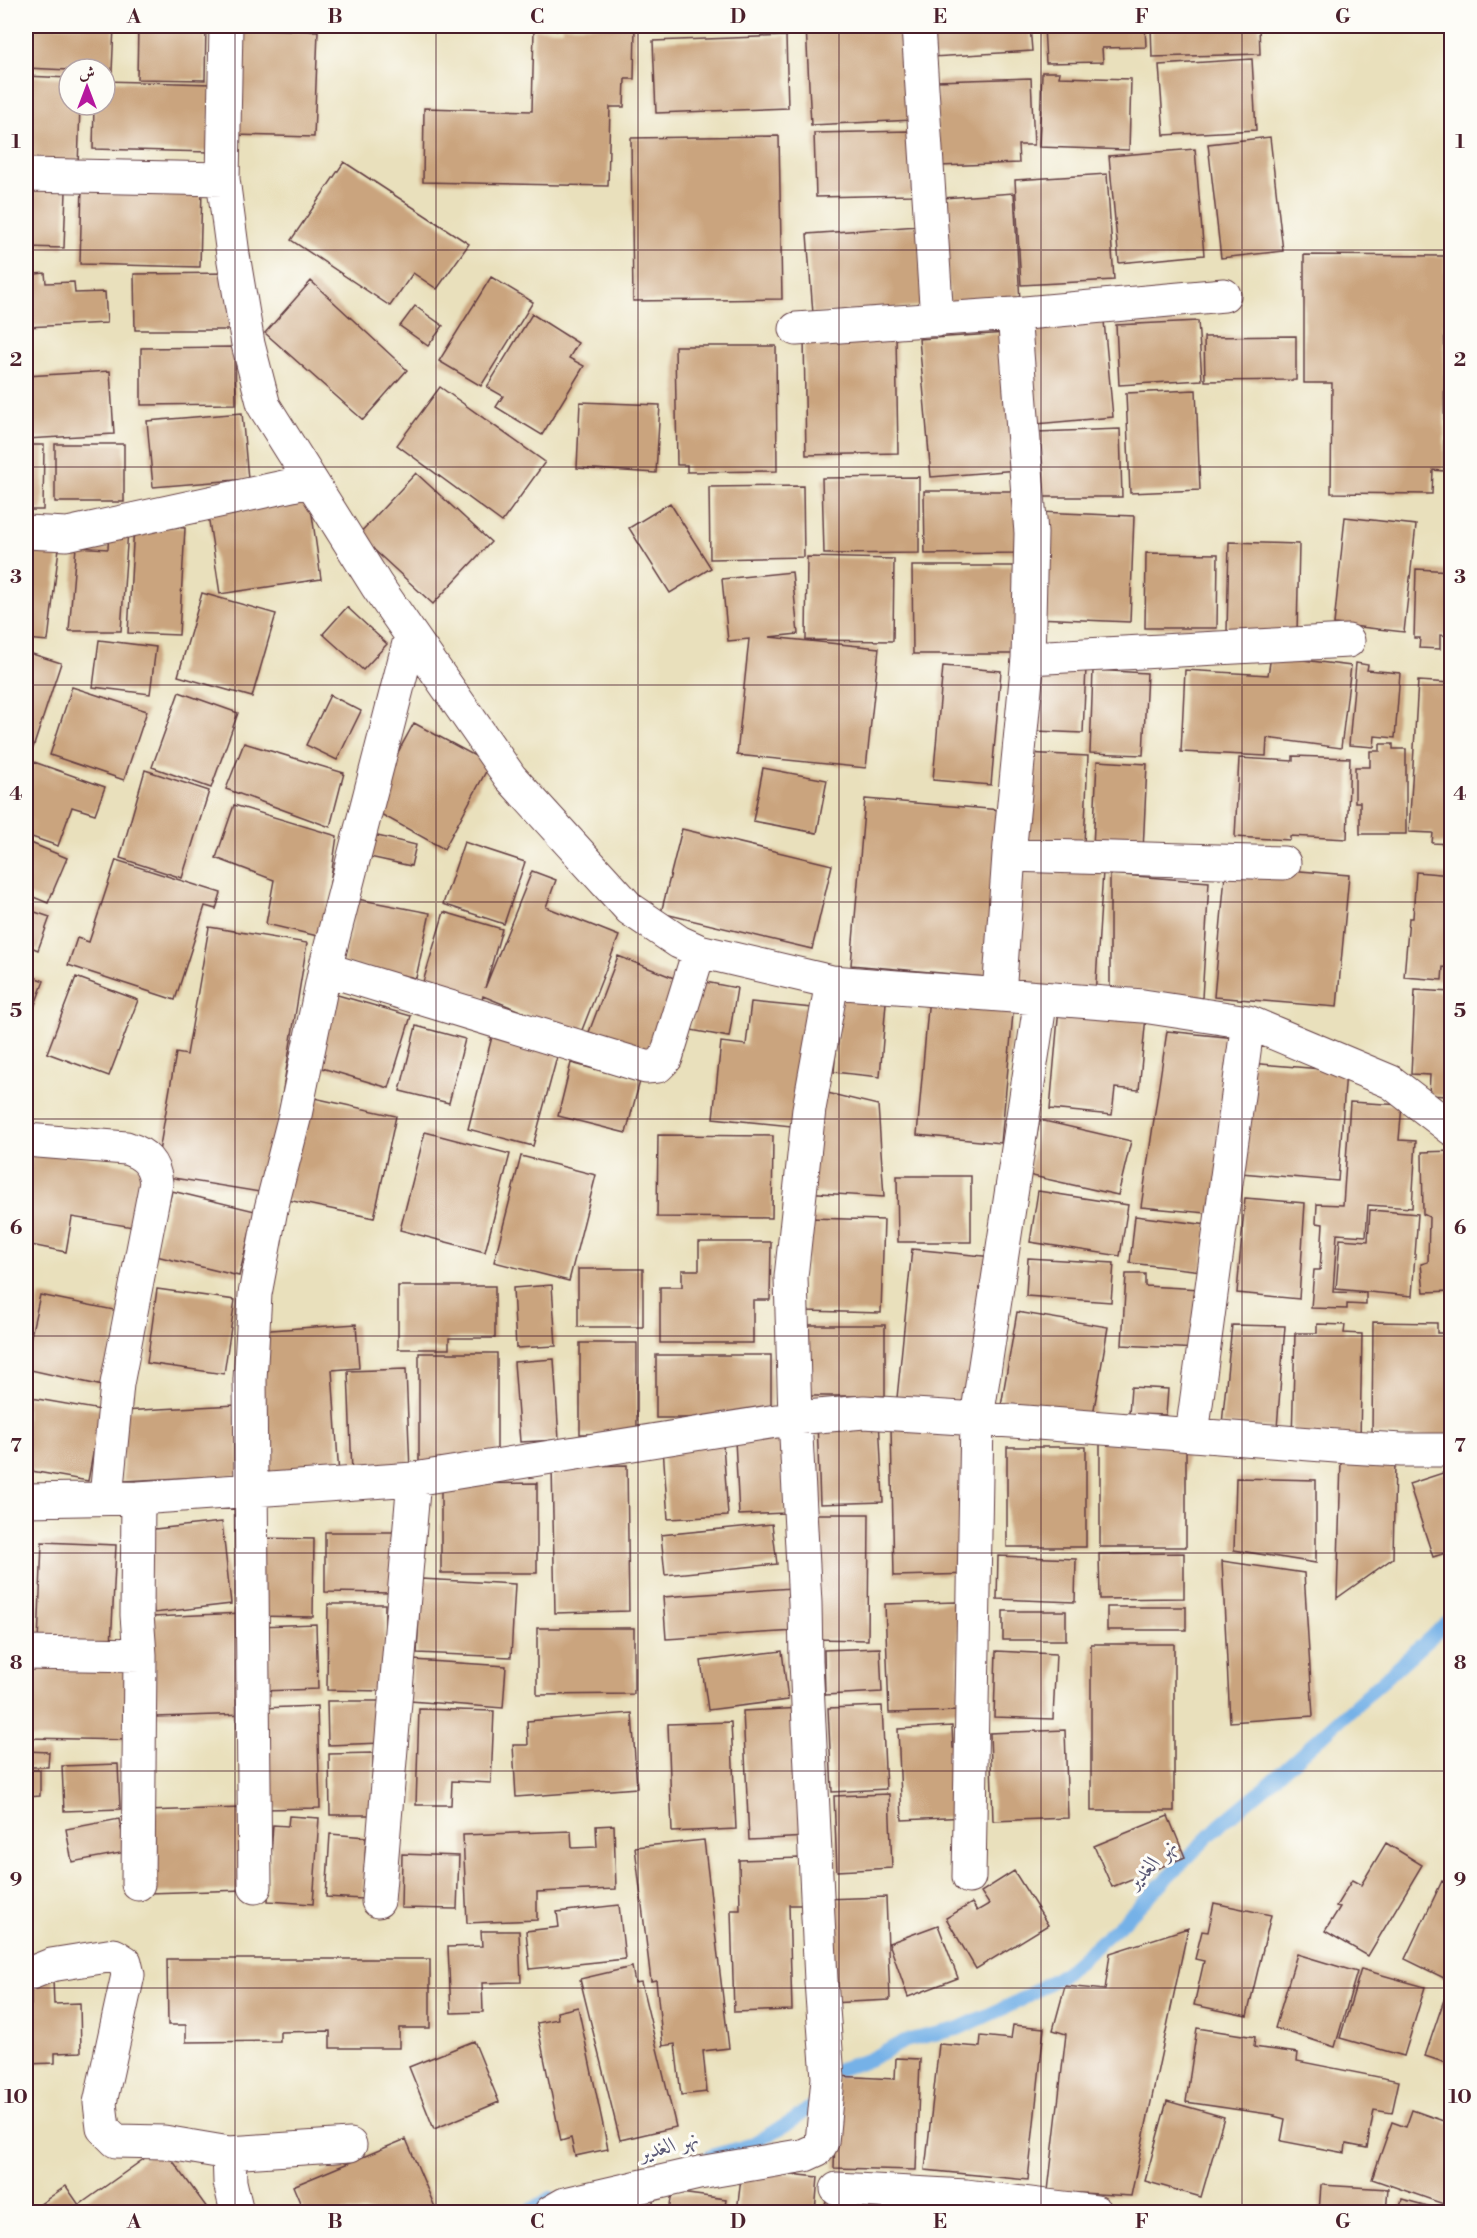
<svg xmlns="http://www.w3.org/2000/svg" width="1477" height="2238" viewBox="0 0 1477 2238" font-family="'Libre Bodoni',Amiri,serif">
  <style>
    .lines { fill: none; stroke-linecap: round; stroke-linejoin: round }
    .stream { stroke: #75b1e7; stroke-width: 14 }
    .building { fill: #caa47e }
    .street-casing { stroke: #623c41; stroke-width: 35 }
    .street { stroke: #fff; stroke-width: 33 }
    .grid { fill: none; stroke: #4a1f2b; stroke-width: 1.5; stroke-opacity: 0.55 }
    .labels { text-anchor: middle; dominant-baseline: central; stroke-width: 6; stroke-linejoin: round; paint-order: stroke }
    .water-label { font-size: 22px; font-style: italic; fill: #5b5976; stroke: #fdfcf7 }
    .neatline { fill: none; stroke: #4a1f2b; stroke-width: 2 }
    .grid-label { font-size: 20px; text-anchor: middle; font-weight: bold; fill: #4a1f2b }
  </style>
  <rect width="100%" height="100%" fill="#fdfcf7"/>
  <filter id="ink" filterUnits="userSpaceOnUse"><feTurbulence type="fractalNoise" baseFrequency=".0167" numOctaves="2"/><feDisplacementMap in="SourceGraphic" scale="12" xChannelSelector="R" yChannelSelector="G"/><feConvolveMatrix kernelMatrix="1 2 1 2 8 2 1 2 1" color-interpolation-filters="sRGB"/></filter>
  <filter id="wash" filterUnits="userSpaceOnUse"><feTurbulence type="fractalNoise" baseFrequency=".008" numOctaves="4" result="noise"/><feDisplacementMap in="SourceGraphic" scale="24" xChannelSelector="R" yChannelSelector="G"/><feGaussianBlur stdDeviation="1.35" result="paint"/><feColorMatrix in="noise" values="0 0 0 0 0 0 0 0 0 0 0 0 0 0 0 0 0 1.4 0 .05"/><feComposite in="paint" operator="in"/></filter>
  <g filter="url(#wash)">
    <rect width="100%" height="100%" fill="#e9e0bc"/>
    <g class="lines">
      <path class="stream" d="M839,2069L868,2060L905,2041L957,2029L1015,2003L1065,1973L1124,1921L1221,1824L1264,1788L1452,1618
        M711,2156L750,2145L791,2122L815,2104
        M528,2212L551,2198"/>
    </g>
    <g id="blocks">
      <path class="building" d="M26,26H114L112,72H105V69L69,70L26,68Z
        M138,26H206L205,80L137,79Z
        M563,26H635L634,79H625L624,107H610L608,186L423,182L424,108L532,111L534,29L563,30Z
        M806,26H909L913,120L811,125Z
        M930,26H1030L1032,51L932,57Z
        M1044,26H1145L1146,47L1102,48L1103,62L1046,63Z
        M1151,26H1259L1260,54L1152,57Z
        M238,28L318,31L314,137L234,135Z
        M786,36L788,108L656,113L653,41Z
        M1252,59L1256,130L1164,135L1159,65Z
        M1042,72H1060L1059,77L1131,79L1129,150L1039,147Z
        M26,76L69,78V105H80L78,168L26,166Z
        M1031,78L1034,145H1018L1019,163L939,166L936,81Z
        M105,81L211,84L209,152L93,149L94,105H105Z
        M910,131L912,195L816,197L814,133Z
        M779,136L782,299L633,301L631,138Z
        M1270,137L1283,251L1221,258L1208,144Z
        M1195,149L1204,255L1119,263L1109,156Z
        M344,162L469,244L437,289L413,273L390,306L291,240Z
        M1107,174L1114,280L1021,285L1015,180Z
        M82,185L202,188L200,267L80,264Z
        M26,189L66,191L64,248L26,247Z
        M1014,193L1020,302L950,307L943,198Z
        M918,226L923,306L813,314L807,234Z
        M1304,255L1445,256L1444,471L1433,470L1432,494L1331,493L1332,383H1304Z
        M45,273L46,283L74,282L75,293L105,292L107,323L26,327V275Z
        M234,273L235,330H135L134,274Z
        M491,277L533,302L481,386L439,361Z
        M311,281L407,370L363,420L265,333Z
        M415,306L443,326L428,346L400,326Z
        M532,314L578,343L569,358L584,366L542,435L496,407L503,396L487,387Z
        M1104,321L1113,417L1036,424L1027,327Z
        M1198,321L1202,380L1119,385L1116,325Z
        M1007,333L1017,470L931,477L919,339Z
        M896,336L898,453L806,455L804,338Z
        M1296,336V380L1205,381L1204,337Z
        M675,346H776L777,471L687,472V465H677Z
        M235,347L236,404L141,405V348Z
        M110,371L114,434L26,439V376Z
        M440,387L545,462L502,522L397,445Z
        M1196,390L1200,490L1130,493L1126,393Z
        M580,402L660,405L656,473L577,468Z
        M242,413L248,479L153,487L147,421Z
        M1120,429L1122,497H1043L1037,432Z
        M55,444H124V502H55Z
        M26,445H44L43,510H26Z
        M416,473L491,542L433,604L358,535Z
        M919,477V553L824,554L822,478Z
        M803,486L804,557L710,559L709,487Z
        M924,491H1020V553L925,554Z
        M309,493L321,579L220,594L207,508Z
        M670,503L711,568L670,593L629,528Z
        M1039,512L1134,516L1130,622L1036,618Z
        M1345,517L1416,525L1404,632L1334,624Z
        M134,525L185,528L179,635L128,633Z
        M109,530H128L121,631H69L76,547L108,549Z
        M1229,542L1299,544L1297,633L1227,632Z
        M26,544L59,548L48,641L26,639Z
        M1146,553L1218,554L1217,628H1145Z
        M807,557L894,559L893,641L806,640Z
        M912,566H1018V654H913Z
        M1416,569L1452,571V636L1440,635V649L1419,648L1420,638H1414Z
        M792,572L798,634L769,637L879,648L866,768L737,755L749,639L728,641L722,579Z
        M202,593L276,614L252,697L178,676Z
        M347,607L387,644L363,670L323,634Z
        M99,640L156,647L150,694L93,687Z
        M26,652L61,663L33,748L26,746Z
        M1271,656L1351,666L1341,748L1267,738L1266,756L1181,752L1185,670L1268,675Z
        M1356,663L1368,665L1367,670L1400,673L1395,738L1375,736L1374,747L1349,745Z
        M943,666L1001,671L991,785L933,780Z
        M1039,666L1086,668L1083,733L1036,731Z
        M1093,670L1147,673L1143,755L1090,753Z
        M1418,681L1452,683V844L1432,843L1433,833L1409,832Z
        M72,687L147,711L124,780L50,755Z
        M179,692L238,713L211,788L152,767Z
        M330,695L361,711L337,760L306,745Z
        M414,723L490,764L444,849L368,807Z
        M244,743L344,773L330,827L226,789Z
        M1380,744H1393V749H1406V834H1360V802H1355V767H1370V751H1380Z
        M1023,753L1088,756L1084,845L1019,841Z
        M1293,756L1350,758L1347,839L1290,836V840L1235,837L1239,758L1293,761Z
        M1097,761L1147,764L1143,851L1093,848Z
        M34,762L105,787L95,814L72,807L58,846L26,835V786Z
        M763,768L827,780L817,833L753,821Z
        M145,770L209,791L182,878L120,858Z
        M865,799L1001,810L986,977L851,965Z
        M234,805L337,836L322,937L266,924L274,880L216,858Z
        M682,829L832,865L812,949L661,913Z
        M369,834L416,845L411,866L365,856Z
        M26,841L67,858L48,903L26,894Z
        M464,842L525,862L504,924L443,904Z
        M116,860L221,893L216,909L205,906L175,1000L68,965L77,938L89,942Z
        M1226,865L1349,875L1337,1007L1214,997Z
        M1017,866L1103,871L1095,997L1008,992Z
        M532,871L556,880L546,907L619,936L580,1035L483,996L482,1000L423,982L444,912L502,929L485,988Z
        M1416,872L1452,875V968L1443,967L1442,980L1404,977L1409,918H1413Z
        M1110,874L1209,882L1202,998L1110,987Z
        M357,899L430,913L416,978L344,963Z
        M26,909L50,917L38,950L26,945Z
        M209,927L307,943L266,1193L155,1175L176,1053L187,1055Z
        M618,956L679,980L650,1055L589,1032Z
        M26,974L44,981L26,1028Z
        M76,977L138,1000L109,1076L47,1053Z
        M700,981L737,988L729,1037L691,1030Z
        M842,986L887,990L880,1077L834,1072Z
        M1415,990L1452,992V1020H1448L1447,1048L1450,1049L1447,1096L1429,1095L1430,1075L1411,1074Z
        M334,994L411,1016L389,1088L312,1065Z
        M929,996L1014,1003L1001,1143L917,1135Z
        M751,1002L813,1008L801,1127L713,1118L721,1042L746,1045Z
        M1059,1007L1146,1016L1139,1090L1115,1088L1112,1115L1050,1109Z
        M416,1026L465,1039L449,1103L400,1091Z
        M494,1029L560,1046L533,1146L468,1129Z
        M1167,1031L1235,1038L1217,1214L1141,1207Z
        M571,1063L640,1081L626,1133L558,1116Z
        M1249,1063L1346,1071L1338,1181L1241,1173Z
        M819,1091L878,1105L884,1197L803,1192Z
        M305,1096L396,1116L374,1218L283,1199Z
        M1350,1102L1402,1105L1399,1140L1416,1141L1412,1208L1368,1205L1366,1236L1337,1234L1333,1292L1366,1293V1305L1347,1304V1309L1311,1308L1314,1270H1320L1323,1224L1316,1223L1317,1204L1343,1205Z
        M1040,1120L1131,1141L1118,1195L1028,1175Z
        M425,1132L510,1154L485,1252L400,1230Z
        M658,1135L773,1136L772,1218L657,1217Z
        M33,1148L144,1168L133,1227L72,1217L66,1252L26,1244V1187Z
        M1452,1151V1291L1424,1292L1421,1264L1428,1262L1429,1217L1423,1214L1422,1152Z
        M521,1156L596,1175L569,1281L494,1262Z
        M897,1176H971V1242H898Z
        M172,1191L255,1211L239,1276L156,1256Z
        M1038,1191L1128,1205L1120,1256L1030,1242Z
        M1245,1198L1305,1203L1299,1299L1237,1293Z
        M1370,1210L1418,1214L1412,1296L1336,1289L1340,1239L1368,1241Z
        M1135,1216L1208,1225L1202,1271L1130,1263Z
        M808,1218L884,1220L881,1313L805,1311Z
        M699,1242H771L770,1300H753V1343H660V1287H682V1270H699Z
        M912,1249L993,1257L977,1406L897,1398Z
        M1028,1258L1114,1263L1111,1302L1026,1296Z
        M578,1269H643V1327H578Z
        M1126,1274H1145V1286L1201,1289L1198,1349L1122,1345Z
        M552,1285L556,1346L516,1348L513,1288Z
        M398,1286H495V1338H449V1349H398Z
        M157,1289L235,1300L224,1374L147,1363Z
        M40,1295L119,1311L103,1386L26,1369V1358Z
        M1017,1312L1108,1327L1092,1421L1001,1406Z
        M1373,1322L1437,1323V1333H1452V1437L1372,1434Z
        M356,1324L359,1368L332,1370L339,1476L266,1481L257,1331Z
        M1317,1324L1345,1325L1344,1333L1362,1334L1360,1440L1292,1438L1295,1333H1317Z
        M803,1325H885V1396H803Z
        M1232,1325L1285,1326L1277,1428L1222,1424Z
        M580,1343H637V1434H580Z
        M419,1353H497V1463H419Z
        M656,1355H771V1418H656Z
        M554,1359L559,1440L520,1442L514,1362Z
        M406,1369L410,1471L352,1473L348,1371Z
        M1131,1387L1168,1389L1166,1415L1129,1414Z
        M26,1397L101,1410L88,1481L26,1470Z
        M236,1405L240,1475L124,1481L121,1411Z
        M879,1418L883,1502L820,1504L817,1421Z
        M970,1425L974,1574L894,1576L891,1428Z
        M781,1437L785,1513L739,1515L735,1440Z
        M1186,1442V1547H1100V1443Z
        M723,1444L728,1516L668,1519L663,1448Z
        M1007,1447H1086V1547H1007Z
        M1341,1461L1395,1462L1393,1558L1337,1598Z
        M627,1465L629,1611L555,1613L552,1467Z
        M1452,1470V1551L1433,1557L1409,1484Z
        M1236,1478L1316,1480V1563L1234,1550Z
        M537,1483V1573H441V1484Z
        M814,1514H869L868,1640L813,1639Z
        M222,1522L231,1604L154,1613L145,1530Z
        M772,1524L777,1564L665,1575L661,1535Z
        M325,1532H394V1593L325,1592Z
        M257,1538L314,1539L313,1617L256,1616Z
        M42,1542L116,1545L111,1646L38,1643Z
        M1184,1553V1598L1100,1599L1099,1554Z
        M998,1556L1076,1559L1075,1602L997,1599Z
        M1222,1561L1304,1573L1313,1716L1230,1722Z
        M421,1579L515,1584L511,1657L417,1653Z
        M792,1588L796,1631L666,1639L663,1597Z
        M957,1602L960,1711L889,1713L885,1604Z
        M328,1604H385L384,1691L327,1690Z
        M1107,1607H1186V1630H1107Z
        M1003,1611H1066V1640H1003Z
        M243,1613L247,1714L156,1717L152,1617Z
        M316,1624L318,1689L261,1691L258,1626Z
        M537,1628H634V1694L537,1695Z
        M1091,1644H1174V1811H1091Z
        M880,1648L882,1692L825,1695L824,1650Z
        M782,1651L788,1700L708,1710L701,1661Z
        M996,1651L1056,1654L1053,1719L994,1717Z
        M413,1660L506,1666L503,1708L410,1701Z
        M28,1662L133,1663L130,1740L26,1738Z
        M327,1701H381L382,1743L328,1745Z
        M317,1706L320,1808L264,1809L262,1708Z
        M882,1706L886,1789L832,1792L828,1708Z
        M803,1708L808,1837L749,1840L743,1711Z
        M419,1709L494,1711L491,1783L452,1781L451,1805H416Z
        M632,1713L637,1788L516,1797L513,1745H528L527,1721Z
        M731,1722L736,1829L672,1832L668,1724Z
        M952,1726L953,1748H965L967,1817L902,1820L898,1729Z
        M1065,1730L1068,1818L993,1821L990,1733Z
        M26,1751L49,1752L48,1767H26Z
        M373,1753V1815H330L329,1754Z
        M118,1764L120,1809L64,1811L62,1766Z
        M26,1770H40V1796L26,1797Z
        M889,1794L892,1868L837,1871L834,1796Z
        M242,1808L245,1890L148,1893L145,1811Z
        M289,1816L319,1818L313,1904L268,1901L273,1825L288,1826Z
        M1168,1816L1185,1857L1112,1887L1094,1846Z
        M119,1819L126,1852L72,1862L66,1829Z
        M614,1825L616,1889L537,1892V1920L467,1923L463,1835L571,1831L572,1848L597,1847L596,1826Z
        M330,1834L366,1837L363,1899L326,1897Z
        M704,1840L729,2048L703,2051L707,2092L681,2095L675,2044L663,2046L656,1980L651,1981L635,1847Z
        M1386,1843L1422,1865L1368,1956L1325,1931L1340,1907L1336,1906L1352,1880L1361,1885Z
        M402,1854L459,1856L457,1909L401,1908Z
        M800,1858L801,1905H789L792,2010L734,2012L731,1910H740L739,1860Z
        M1014,1871L1048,1925L976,1969L946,1918L972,1903L977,1911L989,1904L981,1892Z
        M1442,1881L1452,1886V1968L1446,1979L1405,1959Z
        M886,1897L890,2000L829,2003L824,1899Z
        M1214,1903L1271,1915L1247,2016L1194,2005L1204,1961L1195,1959L1202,1931L1208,1932Z
        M619,1905L625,1959L530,1969L526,1931L559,1927L557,1912Z
        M938,1925L958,1978L908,1997L889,1943Z
        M1188,1928L1131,2196L1048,2191L1066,2034L1053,2030L1065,1986L1105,1990L1110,1953Z
        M481,1931H519L521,1982L482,1983L483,2012L451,2013L448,1947L482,1946Z
        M1297,1954L1357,1972L1335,2047L1275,2028Z
        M167,1959H430V2028H399V2048H330V2031L280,2032V2041L186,2042V2025H168Z
        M632,1967L635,1983L641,1982L676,2127L620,2140L580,1979Z
        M1361,1969L1425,1987L1404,2056L1340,2038Z
        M53,1980L54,2004L80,2003L81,2052L55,2053V2063L26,2064V2005H31V1981Z
        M1447,1991L1452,1993V2065L1425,2056Z
        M578,2007L608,2149L575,2156L571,2138L561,2141L537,2023L558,2019L557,2012Z
        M1013,2025L1044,2028L1028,2180L925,2170L939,2044L980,2047L981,2036L1011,2039Z
        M1197,2028L1255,2037L1254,2047L1298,2053L1297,2061L1399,2081L1392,2113L1374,2110L1367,2148L1346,2144L1345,2153L1281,2141L1285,2119L1274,2116L1275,2115L1186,2102Z
        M474,2041L499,2102L434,2129L409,2067Z
        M896,2058L920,2059L916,2170L834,2168L837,2076L895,2079Z
        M1167,2101L1224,2117L1201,2197L1145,2181Z
        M1412,2110L1452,2124V2207L1372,2179L1392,2122L1406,2127Z
        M406,2139L437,2212H304L293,2186Z
        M162,2146L210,2212H29L66,2186L79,2205Z
        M742,2169L818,2177L815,2212H737Z
        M1321,2185L1388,2189L1386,2212H1319Z
        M672,2192L726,2199L724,2212H669Z
        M654,2194L652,2212H559Z
        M1402,2199L1449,2212H1399Z
        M826,2201L886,2210V2212H824Z"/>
    </g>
  </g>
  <g filter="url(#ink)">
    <use href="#blocks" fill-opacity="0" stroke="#623c41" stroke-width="1.5"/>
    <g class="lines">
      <defs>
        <path id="street" d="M226,26L223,179L233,255L248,344L264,406L377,586L510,777L630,909L679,942L699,951L832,982L1143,1006L1248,1022L1391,1082L1452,1129
          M918,26L937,320
          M26,175L223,179
          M1014,314L1224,295
          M796,329L1014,314L1031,533L1029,619L1028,658L1009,855L999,995
          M26,532L67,534L311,481
          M1028,658L1348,641
          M1009,855L1284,863
          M325,969L646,1067L658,1066L666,1058L699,951
          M26,1140L126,1148C145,1154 154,1163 156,1183L117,1384L106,1497
          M1192,1434L1248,1022
          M138,1498L137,1615L140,1655L138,1884
          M26,1500L138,1498L414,1479L795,1418L864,1412L1012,1421L1349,1447L1402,1450H1452
          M26,1653L140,1655
          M969,1877L977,1418L1041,998
          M255,1887L250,1380L255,1294L271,1209L295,1115L325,969L411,635
          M378,1901L414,1479
          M26,1975L51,1965L114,1955L125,1962L128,1975L100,2103L103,2128L116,2141L164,2142L229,2153L230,2182L237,2212
          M229,2153L350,2145
          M837,2189L966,2196L1096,2212
          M551,2212L565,2204L699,2173L805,2155L818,2149L822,2142L828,2078L821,1981L806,1661L805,1603L795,1418L791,1277L809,1109L832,982"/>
      </defs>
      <use href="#street" class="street-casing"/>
      <use href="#street" class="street"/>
    </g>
  </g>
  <path class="grid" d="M235,26V2212M436,26V2212M638,26V2212M839,26V2212M1041,26V2212M1242,26V2212M26,250H1452M26,467H1452M26,685H1452M26,902H1452M26,1119H1452M26,1336H1452M26,1553H1452M26,1771H1452M26,1988H1452"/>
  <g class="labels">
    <g class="water-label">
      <text transform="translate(1152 1864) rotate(-45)">نهر الغدير</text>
      <text transform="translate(669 2146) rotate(-16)">نهر الغدير</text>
    </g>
  </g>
  <rect width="1477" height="2238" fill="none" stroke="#fdfcf7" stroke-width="66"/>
  <g transform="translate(87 87)"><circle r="28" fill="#fdfcf7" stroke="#b5a4a5" stroke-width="1.5"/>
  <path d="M0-4.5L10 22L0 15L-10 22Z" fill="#b5179e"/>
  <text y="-9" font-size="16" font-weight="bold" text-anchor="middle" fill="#4a1f2b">ش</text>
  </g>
  <rect x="33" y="33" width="1411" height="2172" class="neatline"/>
  <g class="grid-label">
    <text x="134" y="23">A</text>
    <text x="335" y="23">B</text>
    <text x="537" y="23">C</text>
    <text x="738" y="23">D</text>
    <text x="940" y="23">E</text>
    <text x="1142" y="23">F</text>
    <text x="1343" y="23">G</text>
    <text x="16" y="148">1</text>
    <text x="1460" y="148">1</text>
    <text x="16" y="366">2</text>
    <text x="1460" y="366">2</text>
    <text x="16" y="583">3</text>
    <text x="1460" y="583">3</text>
    <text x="16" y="800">4</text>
    <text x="1460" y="800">4</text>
    <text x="16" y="1017">5</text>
    <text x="1460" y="1017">5</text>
    <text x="16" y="1234">6</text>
    <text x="1460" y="1234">6</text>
    <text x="16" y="1452">7</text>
    <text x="1460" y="1452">7</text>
    <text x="16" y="1669">8</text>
    <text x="1460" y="1669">8</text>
    <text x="16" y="1886">9</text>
    <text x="1460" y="1886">9</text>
    <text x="16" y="2103">10</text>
    <text x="1460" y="2103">10</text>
    <text x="134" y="2228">A</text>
    <text x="335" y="2228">B</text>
    <text x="537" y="2228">C</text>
    <text x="738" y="2228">D</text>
    <text x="940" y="2228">E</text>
    <text x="1142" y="2228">F</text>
    <text x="1343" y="2228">G</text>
  </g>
</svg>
